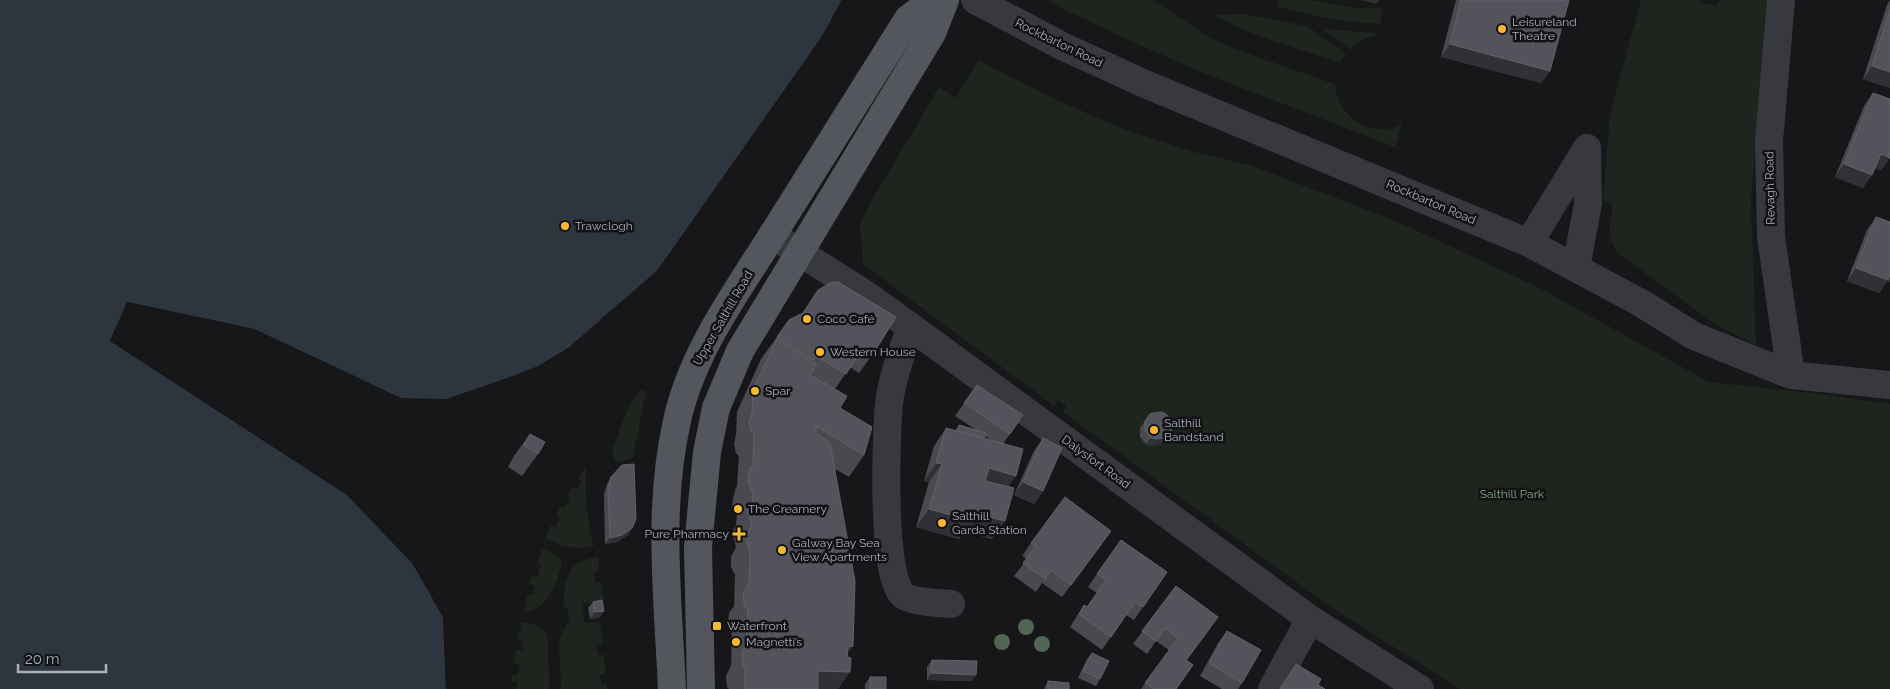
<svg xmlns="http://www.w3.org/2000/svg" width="1890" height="689" viewBox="0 0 1890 689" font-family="Raleway,sans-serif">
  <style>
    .green { fill: #1d251e }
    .water { fill: #2d363e }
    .pier { fill: #17171a }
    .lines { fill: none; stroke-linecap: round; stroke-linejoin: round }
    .minor { stroke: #38393f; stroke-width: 28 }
    .major { stroke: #54565e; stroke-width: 28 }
    .tree { fill: #516554 }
    .wall { fill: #484a4f; fill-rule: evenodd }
    .shaded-wall { fill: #303135 }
    .building { fill: #53545b; stroke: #60626a }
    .poi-dot { fill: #f8b931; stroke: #121215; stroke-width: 2 }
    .labels { text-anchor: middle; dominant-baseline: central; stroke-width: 5; stroke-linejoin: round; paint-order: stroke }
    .poi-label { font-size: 12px; fill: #a9aeba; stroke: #121215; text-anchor: start }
    .street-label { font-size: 12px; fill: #a9aeba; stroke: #121215 }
    .park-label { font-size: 12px; fill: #80a583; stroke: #121215 }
  </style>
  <rect width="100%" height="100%" fill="#17171a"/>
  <path class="green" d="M1049,0H1153L1212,39L1237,50L1335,84C1337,110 1359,132 1387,129C1392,128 1397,126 1402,124L1395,147L1211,76L1135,43L1061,8Z
    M1277,0C1287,0 1298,0 1309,0C1334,2 1357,12 1383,7L1380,24L1335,20L1278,7Z
    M1641,0H1700L1702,3L1716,5L1720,0H1767L1751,203L1756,345L1718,326L1619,254C1605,237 1610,224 1613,205L1603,200L1610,114Z
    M1243,14L1307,26L1346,54L1340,62C1297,49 1254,37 1214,15Z
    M1322,29L1376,33L1375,36L1364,39L1350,49Z
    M978,60L1055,99L1118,127L1194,152L1250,165L1391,219L1536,286L1709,382L1828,395L1890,404V689H1460L1332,608L1063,412L1066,406L1058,400L1054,406L863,264L860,223L870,204L939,87L956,98Z
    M641,390L646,392L633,457L625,461L617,463L612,454C618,434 627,405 641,390Z
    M586,466C585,494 586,519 594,546C573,550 565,547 545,539L551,525L555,527L560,517L556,515L561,506L565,508L570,498L567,496L572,488L577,489L581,481L578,478Z
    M542,549C551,551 556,554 562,561C558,581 550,604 530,612L524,611L527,595H533L535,586L529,584L533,575L538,576L541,565L537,563Z
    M598,557L599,570L593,573L595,582H601L604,601L583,604L584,623L600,622L603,644L596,645L597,655H604L605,673L600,675L601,685L607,684V689H561L559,642C561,628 577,619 564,605C563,590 567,567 582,561C586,559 593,558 598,557Z
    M522,622C535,624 543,625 548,638L549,689H517V682H511L512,675H518L520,664L513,663L516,650H522L523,640L517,639Z"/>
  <path class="water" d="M0,0H842L821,38L657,271L568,348L538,366L510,377L446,399L401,398L254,329L127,302L110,341L347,495L413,564L443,617L446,689H0Z"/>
  <path class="pier" d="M842,0L844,1L823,39L659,273L597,326L602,318L657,271L821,38Z
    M128,302L254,329L363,380L362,382L253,331L137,306Z
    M115,329L117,330L113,340L348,493L415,562L446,616L449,689H446L443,617L413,564L347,495L110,341Z"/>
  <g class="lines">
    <path class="minor" d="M975,0L1062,46L1145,84L1529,243L1641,303L1694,336L1791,375L1890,385
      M1781,0L1769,141L1771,237L1791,375
      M772,235L862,292L911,327L1310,619L1420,689
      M1529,243L1587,148
      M1576,267L1588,204L1587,148
      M911,327C902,352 892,377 889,404C886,435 881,577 903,595C911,602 940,603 951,604
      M1272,689L1310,619"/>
    <path class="major" d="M672,689C668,600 657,509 677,421C692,352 736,293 773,234C818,162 863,90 908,19L933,0
      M701,689L698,547L707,452L716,408L740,351L932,33L945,0"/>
  </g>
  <g class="tree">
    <circle cx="1026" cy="627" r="8"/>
    <circle cx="1002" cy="642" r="8"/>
    <circle cx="1042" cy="644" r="8"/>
  </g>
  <path class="wall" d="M1456,0H1569L1550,71L1541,83L1441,57Z
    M1890,0V88L1863,79L1887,5Z
    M1873,93L1890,158L1881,170L1875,168L1863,188L1835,177L1864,106Z
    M1876,217L1890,222V282L1887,281L1879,293L1847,281L1867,230Z
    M818,290L875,351L859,373L850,367L835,389L840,408L864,455L849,477L835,469L847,654L838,689H729L727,687L726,676L731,666L732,632L730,630L728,620L729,613L734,606L735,575L731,567V557L736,547L732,532L736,525L737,514L732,505L735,490L737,486L739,456L736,453L734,444L736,435L737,412L761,359L789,320L803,313Z
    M977,385L1023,415L1003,444L1016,476L1008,487L1005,521L992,539L964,532L959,539L916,527L929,482L924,481L934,446L946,428L955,431L959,425L975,429L955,416ZM985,436L991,440L984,438Z
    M1150,414L1171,431L1160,444L1151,446L1146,444L1140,437V428Z
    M530,434L538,454L522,476L508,467L514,456Z
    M1043,438V491L1034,504L1014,495L1034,451Z
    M611,477L632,528L628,535L617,542L605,544L604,494L607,484Z
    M1121,540L1167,572L1134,620L1126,615L1102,650L1070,627L1084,605L1087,607L1097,593L1088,587Z
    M1031,543L1102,544L1062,597L1042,583L1036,592L1014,576L1027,559L1022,556Z
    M1176,586L1209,630L1187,660L1193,665L1176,689H1141L1169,650L1156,641L1147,654L1133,644Z
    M593,602L604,611L600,617L590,619L588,608Z
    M1227,631L1242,683L1238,689H1222L1200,676L1218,643Z
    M1092,653L1100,679L1096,686L1078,678L1087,659Z
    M932,660L972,681L927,680V667Z
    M1296,664L1318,685L1325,689H1279Z
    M870,677L886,689H865V684Z
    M1048,681L1069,689H1044Z"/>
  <path class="shaded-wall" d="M1361,0H1379L1376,4Z
    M1450,44L1550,71L1541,83L1441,57Z
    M1872,66L1890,72V88L1863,79Z
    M1881,154L1890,158L1881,170L1872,167Z
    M1844,164L1872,175L1863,188L1835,177Z
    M1856,268L1890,270V282L1887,281L1879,293L1847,281Z
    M1171,431L1160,444L1151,446L1146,444L1151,438Z
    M936,463L942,464L929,482L924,481Z
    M989,468L1016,476L1003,494L976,486Z
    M1023,482L1043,491L1034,504L1014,495Z
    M929,509L974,513L1005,521L992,539L964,532L959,539L916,527Z
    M632,528L628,535L617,542L605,544L610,538Z
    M604,611L600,617L590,619L594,612Z
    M853,646L837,669L848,647Z
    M818,671L850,672L838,689H806Z
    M931,673L976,675L972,681L927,680Z"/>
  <path class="building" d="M1461,0H1569L1550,71L1450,44Z
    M1890,10V72L1872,66Z
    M1873,93L1890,99V158L1881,154L1872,175L1844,164Z
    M1876,217L1890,222V274L1888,280L1856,268Z
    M832,282H838L896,317L875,351L865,345L846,374L816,356L813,360L777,337L789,320L803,313L818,290Z
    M777,339L816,364L810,375L847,396L840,408L872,427L864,455L816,426V433L830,443L855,581L853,646L848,647L847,657L851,658L850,672L818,671V689H745V668L743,665L742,654L746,643L748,610L745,607L743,597L744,591L749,584L750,552L747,544V535L752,525L747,510L752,508L753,492L748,482L750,467L753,466L754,433L751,431L749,422L752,413L753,390Z
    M977,385L1023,415L1010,434L964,403Z
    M1162,412L1166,414L1172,421L1171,431L1165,438L1156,439L1151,438L1145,430V421L1150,414L1154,413Z
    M959,425L986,433L984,438L957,431Z
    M946,428L1023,449L1016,476L989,468L985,481L1014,488L1005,521L974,513L972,521L929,509L942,464L936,463Z
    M530,434L545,442L538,454L524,445Z
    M1043,438L1062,448L1043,491L1023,482Z
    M634,464L636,519L632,528L622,535L610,538L608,488L611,477L622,465Z
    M1065,497L1111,531L1071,585L1051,570L1045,579L1023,563L1036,546L1031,543Z
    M1121,540L1167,572L1143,607L1135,602L1111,637L1079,614L1084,605L1087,607L1106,580L1097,574Z
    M1176,586L1218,617L1186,660L1193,665L1176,689H1154L1145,683L1178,638L1165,628L1156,641L1142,631Z
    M602,600L604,611L594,612L593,602Z
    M1227,631L1261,650L1242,683L1209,663Z
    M1092,653L1109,661L1100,679L1083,671Z
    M932,660L977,661L976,675L931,673Z
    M1296,664L1321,679L1318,685L1325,689H1280Z
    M870,677H886V689H870Z
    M1048,681L1069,683V689H1048Z"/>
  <g class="poi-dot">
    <circle cx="1502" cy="29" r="5"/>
    <circle cx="565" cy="226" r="5"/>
    <circle cx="807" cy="319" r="5"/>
    <circle cx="820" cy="352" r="5"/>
    <circle cx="755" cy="391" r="5"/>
    <circle cx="1154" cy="430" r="5"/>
    <circle cx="738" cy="509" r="5"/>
    <circle cx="942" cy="523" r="5"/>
    <path d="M736.5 526.5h5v5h5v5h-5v5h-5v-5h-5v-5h5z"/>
    <circle cx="782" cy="550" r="5"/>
    <rect x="712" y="621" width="10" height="10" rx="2.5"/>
    <circle cx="736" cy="642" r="5"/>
  </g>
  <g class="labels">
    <g class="poi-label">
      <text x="1512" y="22">Leisureland<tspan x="1512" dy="14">Theatre</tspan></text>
      <text x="575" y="226">Trawclogh</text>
      <text x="817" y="319">Coco Café</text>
      <text x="830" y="352">Western House</text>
      <text x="765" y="391">Spar</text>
      <text x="1164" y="423">Salthill<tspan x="1164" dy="14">Bandstand</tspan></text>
      <text x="748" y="509">The Creamery</text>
      <text x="952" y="516">Salthill<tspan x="952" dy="14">Garda Station</tspan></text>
      <text x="729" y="534" text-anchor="end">Pure Pharmacy</text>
      <text x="792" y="543">Galway Bay Sea<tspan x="792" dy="14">View Apartments</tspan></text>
      <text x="727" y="626">Waterfront</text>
      <text x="746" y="642">Magnetti’s</text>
    </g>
    <g class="street-label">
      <text transform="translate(1059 43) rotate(26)">Rockbarton Road</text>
      <text transform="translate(1770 188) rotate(-91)">Revagh Road</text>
      <text transform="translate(1431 202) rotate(23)">Rockbarton Road</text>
      <text transform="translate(723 318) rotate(-60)">Upper Salthill Road</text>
      <text transform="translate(1096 462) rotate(36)">Dalysfort Road</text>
    </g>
    <g class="park-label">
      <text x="1512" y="494">Salthill Park</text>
    </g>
  </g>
  <path d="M18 664v8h88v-8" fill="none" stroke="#a9aeba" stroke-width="2.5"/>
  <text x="25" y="664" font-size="15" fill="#a9aeba" stroke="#121215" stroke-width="4" paint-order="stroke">20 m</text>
</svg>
